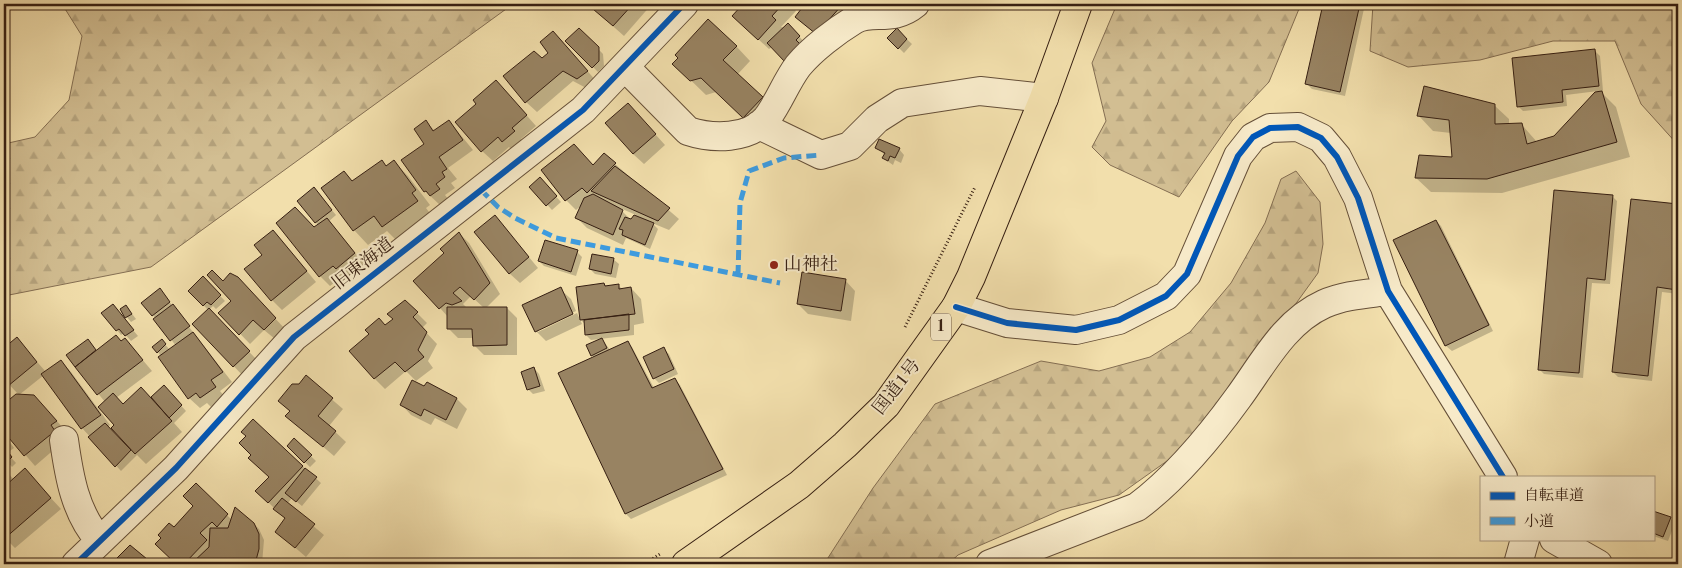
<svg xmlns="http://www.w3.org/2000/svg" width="1682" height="568" viewBox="0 0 1682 568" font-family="'Old Standard TT','Noto Serif JP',serif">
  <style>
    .forest { fill: url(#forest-firs); stroke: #846e52 }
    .shadow { fill: #0003; fill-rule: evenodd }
    .building { fill: #988362; stroke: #361f12 }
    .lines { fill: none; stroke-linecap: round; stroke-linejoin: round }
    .minor-casing { stroke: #654f38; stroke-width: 30 }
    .highway-casing { stroke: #361f12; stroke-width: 30 }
    .path { stroke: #361f12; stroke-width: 3; stroke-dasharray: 1 2.5; stroke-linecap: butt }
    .minor { stroke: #f7eac9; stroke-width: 28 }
    .highway { stroke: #f2dfac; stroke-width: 28 }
    .quiet { stroke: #3e9bde; stroke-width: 5; stroke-dasharray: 10 5; stroke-linecap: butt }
    .cycleway-casing { stroke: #f7eac9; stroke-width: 9 }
    .cycleway { stroke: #0057b8; stroke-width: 6 }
    .poi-dot { fill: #8f2418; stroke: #f7eac9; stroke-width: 2 }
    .labels { text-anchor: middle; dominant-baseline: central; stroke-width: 4; stroke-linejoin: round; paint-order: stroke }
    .shield { fill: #f7eac9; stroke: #705c49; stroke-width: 1 }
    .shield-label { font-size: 16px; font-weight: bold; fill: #361f12 }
    .street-label { font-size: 18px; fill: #361f12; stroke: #f7eac9 }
    .poi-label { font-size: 18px; fill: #361f12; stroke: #f7eac9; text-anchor: start }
  </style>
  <defs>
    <pattern id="forest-firs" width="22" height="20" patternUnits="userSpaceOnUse" patternTransform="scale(1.25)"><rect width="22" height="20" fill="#d2be92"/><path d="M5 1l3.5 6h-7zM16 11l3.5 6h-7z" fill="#b5a37d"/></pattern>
  </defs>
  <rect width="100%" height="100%" fill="#f2dfac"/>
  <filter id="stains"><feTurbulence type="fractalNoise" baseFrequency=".004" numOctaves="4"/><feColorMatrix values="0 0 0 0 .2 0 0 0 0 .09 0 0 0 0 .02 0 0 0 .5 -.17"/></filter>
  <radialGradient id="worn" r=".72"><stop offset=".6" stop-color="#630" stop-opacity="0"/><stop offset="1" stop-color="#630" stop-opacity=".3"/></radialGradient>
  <path class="forest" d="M62,4H513L151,267L4,296V144L35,137L69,100L82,36Z
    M1117,4H1301L1269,82L1232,121L1179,197L1110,165L1092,147L1106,121L1092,63Z
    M1373,4H1678V145L1641,104L1615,41H1553L1480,60L1408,67L1370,51Z
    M1296,171L1320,202L1323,244L1318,273L1198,439L1119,495L1061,510L958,555L948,564H824L873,488L935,404L1041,361L1099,371L1150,357L1190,332L1231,283L1265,223L1281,179Z"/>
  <path class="shadow" d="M588,4H652L624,36Z
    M745,4H789L796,11L781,27L793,29L804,42L800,46L772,47L769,49L733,16Z
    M807,4H845L854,13L827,43L796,17Z
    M1325,4H1365L1345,96L1312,89L1307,84Z
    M579,29L603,54L604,66L598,72L567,41Z
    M897,30L912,44L904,53L889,38Z
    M563,43L597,82L588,89L573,81L537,112L526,102Z
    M736,46L750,61L737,75L776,113L758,131L716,92L706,95L674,64Z
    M1595,51L1600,56L1603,91H1600L1616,107L1630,157L1502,193L1431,192L1416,178L1453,158L1451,133L1433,131L1419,116L1494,105L1509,119V125H1522L1537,142L1555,137L1598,91L1566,95L1567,106L1523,111L1518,106Z
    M506,92L536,126L521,139L524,142L513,151L509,147L493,161L482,151Z
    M638,115L665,145L644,164L633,154Z
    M449,121L473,150L448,168L457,179L451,183L455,188L445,195L449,200L441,206L425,191L426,122L435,131Z
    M877,148L899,149L904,155L901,163L895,160L893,165L883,158L885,155Z
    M394,162L408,176L430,205L426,208L432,216L397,241L387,231L368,245L354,230L323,188L344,173L353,182Z
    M615,164L679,219L669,230L652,223L658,229L650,249L626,238L623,245L587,228L577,218L582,205L576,210L566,200L593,166ZM619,208H620L636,215L631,220Z
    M540,179L561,202L552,210L531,187Z
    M314,189L336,215L328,222L365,264L348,278L344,275L330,286L320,276L314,229L318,225L298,201Z
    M1612,196L1617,201L1610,284L1592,283L1583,378L1544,374L1539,369Z
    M1632,200L1678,205V294L1662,292L1652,381L1618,377L1613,372Z
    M495,216L538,268L520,283L509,273Z
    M1436,221L1441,226L1493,331L1452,351L1446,346L1395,241Z
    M459,233L469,243L500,294L486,308H507L517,318V355H484L474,345V338H458L448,328V317L440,308L445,253ZM471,296L484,308H467L463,304Z
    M283,242L316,282L282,310L272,300Z
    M577,252L582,257L576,276L544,266L539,261Z
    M613,259L619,264L616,278L595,274L590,269Z
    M203,278L225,301L216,309L213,306L209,310L259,362L244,377L194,324L208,310L190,291Z
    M845,280L855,291L851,321L808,314L798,304Z
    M223,282L248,289L285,329L275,339L264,330L250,344L220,313L232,301Z
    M604,284L607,287L619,286L623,290L631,288L641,299L644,323L634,325V335L591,340L586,335V325L581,320Z
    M560,289L571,299L576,311L538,329V332L577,313L582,324L546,341L536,331Z
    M164,295L232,382L220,391L225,397L212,408L207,403L200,408L189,398L158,352L162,341L170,350L176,346L153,315Z
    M126,306L136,319L131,322L121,310Z
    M117,311L138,336L131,341L124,333L121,335L117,330Z
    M417,313L427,323L422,328L437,344L428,361L433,368L416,381L406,371L385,389L375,379L385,326Z
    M17,339L46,372L61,361L71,372L110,425L108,427L119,439L121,437L105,402L76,366L88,340L97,351L125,339L152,371L116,398L123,405L141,388L151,398L164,387L186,411L174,423L182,432L146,464L137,455L121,471L82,428L44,375L19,395L44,407L66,431L64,441L35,466L4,430V406L18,394L4,379V349Z
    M602,339L610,350L627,342L632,347L654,388L675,379L680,385L727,475L631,519L626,514L560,374L594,358L592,355Z
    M664,349L669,354L678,374L659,383L654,378Z
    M534,368L539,374L545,391L533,394L528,389Z
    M306,377L343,409L329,426L346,442L334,456L287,416L290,412L280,401L300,386Z
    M427,384L457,399L467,409L457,429L435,418L431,425L411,415L401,404Z
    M253,421L321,483L302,506L292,498L287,504L324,535L306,557L277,532L286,520L257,491L270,477L253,455L248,436Z
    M4,434L14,448L7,453L16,463L12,467L4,458Z
    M294,440L316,461L310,467L288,446Z
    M4,468L14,480L25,470L61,509L15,548L4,537Z
    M196,485L232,520L253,523L259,529L264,540L262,564H178L157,544L195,506Z
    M1653,512L1670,518L1675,523L1668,541L1653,536Z
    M1533,560L1540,562L1542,564H1531Z"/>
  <path class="building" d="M587,4H633L613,26Z
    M743,4H783L772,16L776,20L758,40L732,16Z
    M805,4H843L816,34L795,17Z
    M1323,4H1360L1340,92L1305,84Z
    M708,19L737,46L723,60L763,97L743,118L701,78L690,81L672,64L678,58L675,55Z
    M788,23L800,36L796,40L802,46L785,62L767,43Z
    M579,28L599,47V61L592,68L565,41Z
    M897,28L907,39L898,49L887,38Z
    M553,31L588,71L577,79L563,71L525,103L503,76L534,51L542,58L548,53L540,42Z
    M1595,49L1599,86L1562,90L1563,102L1517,107L1512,58Z
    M496,80L527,115L512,128L515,131L502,142L498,137L481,152L455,122L476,104L473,100Z
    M1424,86L1495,104V124L1522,123L1527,144L1554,136L1595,92L1602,91L1617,142L1487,179L1415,178L1419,155L1452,157L1449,120L1417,116Z
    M628,103L656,134L633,154L605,123Z
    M426,120L433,131L449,120L463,140L439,157L447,169L442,172L445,177L436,184L440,189L430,196L426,191L424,192L401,160L424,144L414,129Z
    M879,139L900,148L895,158L890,156L888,161L882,158L885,153L875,148Z
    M574,144L593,165L604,153L616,163L587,193L582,188L565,201L541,170Z
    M382,160L386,166L394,160L416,190L412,193L418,201L382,227L374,216L353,231L321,188L344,171L352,181Z
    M615,166L670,208L658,221L591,191Z
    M540,177L557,196L546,206L529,187Z
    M314,187L332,210L315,223L297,201Z
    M1554,190L1613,195L1605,280L1587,278L1579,373L1538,370Z
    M593,194L623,210L613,235L575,218L584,198Z
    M1631,199L1678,204L1677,290L1657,287L1648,376L1612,372Z
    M295,207L314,227L327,218L355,253L336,269L333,266L319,277L276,223Z
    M495,215L529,257L509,274L474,232Z
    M634,215L654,223L645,245L622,235L623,230L619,229L625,217L631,219Z
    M1436,220L1489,325L1445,346L1393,240Z
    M273,230L307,271L271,301L244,269L262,255L254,245Z
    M459,232L490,283L474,300L460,287L453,293L462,301L452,305L446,303L439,309L413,281L444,253L440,249Z
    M545,240L578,250L571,272L538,261Z
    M592,254L614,258L611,274L589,269Z
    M212,270L223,281L230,273L238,277L276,318L264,330L253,320L239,335L218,313L231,301L207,275Z
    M802,272L846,279L841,311L797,304Z
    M203,276L221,295L211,305L207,302L203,306L188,291Z
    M604,283L605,286L619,284V289L631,287L635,314L580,320L576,287Z
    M561,287L573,314L535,332L522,305Z
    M160,288L170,302L152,316L141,303Z
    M405,300L418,312L413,317L427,332L418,350L424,357L405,372L395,362L374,379L349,351L369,334L365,330L379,318L385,325L393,319L387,314Z
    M113,304L134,330L125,336L119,329L116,331L101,313Z
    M173,304L190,326L170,341L153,319Z
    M126,305L132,314L125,318L120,309Z
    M447,307H507V345L473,346L472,329H447Z
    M209,308L250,351L233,367L192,324Z
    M629,314V330L585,335L584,320Z
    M193,332L223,372L211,380L216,387L200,398L196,393L188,399L158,357Z
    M116,335L121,341L125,338L143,360L97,395L75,367Z
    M17,337L37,362L8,386L4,381V348Z
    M602,338L607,348L591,356L586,345Z
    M88,339L96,350L75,367L66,355Z
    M162,339L166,344L157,353L152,347Z
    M628,341L652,388L675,378L723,469L625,514L558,373Z
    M664,347L674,369L653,379L643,357Z
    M61,360L101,415L81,429L41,374Z
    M534,367L540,386L527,390L521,372Z
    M306,375L333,398L318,416L336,431L323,447L285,416L290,411L278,401L292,384H299Z
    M412,380L424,386L427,382L457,398L446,420L424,409L421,416L400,405Z
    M164,385L182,405L169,418L151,397Z
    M141,387L172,421L135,454L111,428L114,425L98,407L113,393L123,404Z
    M16,394L34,395L57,421L51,425L55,431L24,456L4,432V404Z
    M253,419L303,466L268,503L255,491L269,477L248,458L251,455L239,443L246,436L241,432Z
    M105,423L131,450L115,467L88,437Z
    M294,438L312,455L304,463L287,446Z
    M4,447L12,457L6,463L4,460Z
    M25,468L51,498L4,539V487Z
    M305,468L317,477L296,502L285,493Z
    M196,483L228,514L217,527L212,522L200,533L207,540L184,564H176L155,544L161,538L158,535L169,523L174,527L193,506L183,496Z
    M282,498L315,524L295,548L275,532L285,518L273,509Z
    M235,507L254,523L259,534V549L255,564H191L209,547L210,528H228Z
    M1653,511L1671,517L1663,537L1653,533Z
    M130,545L153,564H119L115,560Z"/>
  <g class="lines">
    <defs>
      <path id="minor" d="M625,67L688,131C712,139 749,140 767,118C779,102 786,82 798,66C812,49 836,31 854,20C872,9 892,23 915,4
        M759,125L821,155L850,146L877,119L902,103L980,91L1044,98
        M956,307L1007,323L1076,330L1119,320L1166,296L1187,274L1238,156L1253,137L1270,128L1298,127L1321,138L1337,157L1358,198L1388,291L1503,477
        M64,440C69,476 75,513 100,541
        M1554,539L1598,564
        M76,564L176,468L294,337L583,110L684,4
        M990,564L1137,507C1176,478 1209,438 1238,398C1263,364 1284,322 1324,304C1345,295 1366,294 1388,291
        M1518,564L1525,539"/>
      <path id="highway" d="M686,564L799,485L845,445L886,405L956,307L971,277L1044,98L1078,4"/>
    </defs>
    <use href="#minor" class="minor-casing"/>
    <use href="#highway" class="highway-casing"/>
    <path class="path" d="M905,327L975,187
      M644,564L660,554"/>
    <use href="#minor" class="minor"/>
    <use href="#highway" class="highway"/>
    <path class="quiet" d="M481,190L498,207L515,218L556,238L780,283
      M738,275L740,203L749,171L784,158L821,155"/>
    <defs>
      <path id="cycleway" d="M956,307L1007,323L1076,330L1119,320L1166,296L1187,274L1238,156L1253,137L1270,128L1298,127L1321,138L1337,157L1358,198L1388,291L1503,477
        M76,564L176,468L294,337L583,110L684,4"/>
    </defs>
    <use href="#cycleway" class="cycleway-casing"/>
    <use href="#cycleway" class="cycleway"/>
  </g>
  <circle class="poi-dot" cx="774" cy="265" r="5"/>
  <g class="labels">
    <rect class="shield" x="931" y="313.5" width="20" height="27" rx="4"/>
    <g class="shield-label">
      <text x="941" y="327">1</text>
    </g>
    <g class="street-label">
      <text transform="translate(363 264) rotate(-38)">旧東海道</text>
      <text transform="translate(897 387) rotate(-52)">国道1号</text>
    </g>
    <g class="poi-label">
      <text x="784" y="265">山神社</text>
    </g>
  </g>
  <rect width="1682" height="568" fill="none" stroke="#f2dfac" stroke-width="20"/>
  <rect x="5" y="5" width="1672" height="558" fill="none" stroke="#361f12" stroke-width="2.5"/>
  <rect x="10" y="10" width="1662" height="548" fill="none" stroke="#361f12"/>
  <rect x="1480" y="476" width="175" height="65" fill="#f7eac9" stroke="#aa9980"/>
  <rect x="1490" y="492" width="25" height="8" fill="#0057b8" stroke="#aa9980"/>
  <text x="1524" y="500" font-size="15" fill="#361f12">自転車道</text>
  <rect x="1490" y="517" width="25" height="8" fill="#3e9bde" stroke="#aa9980"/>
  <text x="1524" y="526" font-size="15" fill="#361f12">小道</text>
  <rect width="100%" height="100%" filter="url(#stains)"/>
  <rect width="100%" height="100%" fill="url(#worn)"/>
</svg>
